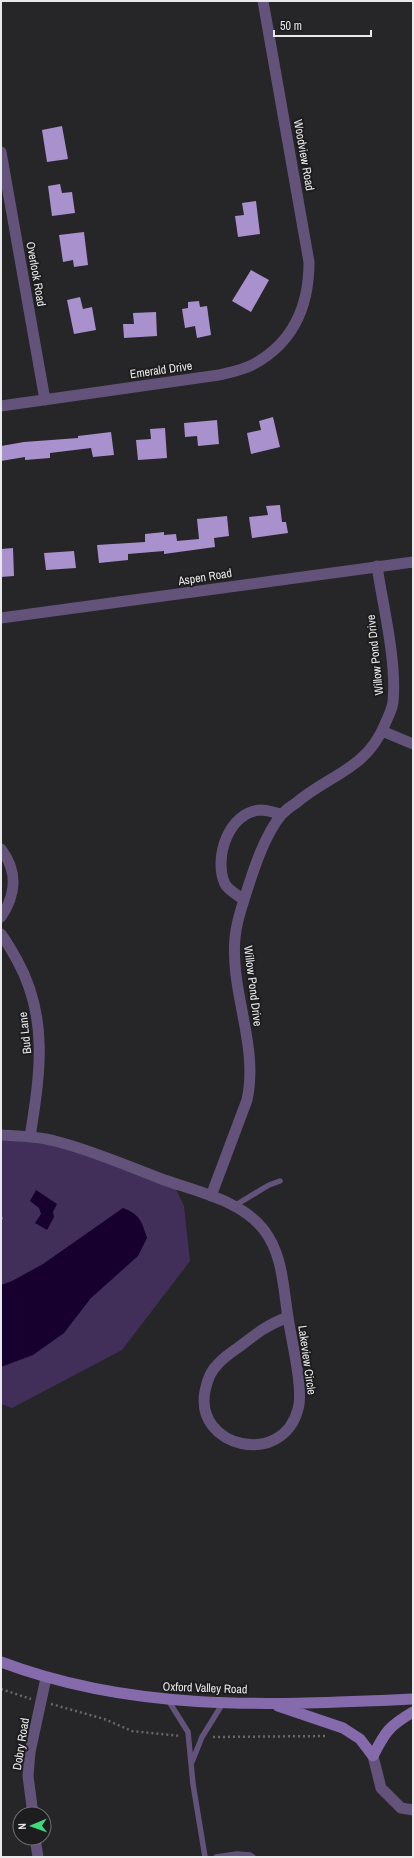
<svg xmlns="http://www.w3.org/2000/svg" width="414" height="1858" viewBox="0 0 414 1858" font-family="'Archivo Narrow',sans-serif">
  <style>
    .green { fill: #412f59 }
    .water { fill: #17002e }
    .building { fill: #a991cd }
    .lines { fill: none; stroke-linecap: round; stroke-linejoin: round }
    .path { stroke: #686769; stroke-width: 2.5; stroke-dasharray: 2 3; stroke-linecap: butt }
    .service { stroke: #63537b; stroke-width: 5.5 }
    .minor { stroke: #63537b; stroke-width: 11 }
    .secondary { stroke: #866bac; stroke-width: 11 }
    .labels { text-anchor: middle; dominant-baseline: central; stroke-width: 4; stroke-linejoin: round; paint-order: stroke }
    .street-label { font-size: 12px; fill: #e9e8ea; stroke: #1d1c1e }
  </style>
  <rect width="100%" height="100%" fill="#262528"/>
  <path class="green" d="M1,1135L30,1137L173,1183L184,1206L190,1261L122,1350L12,1408L1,1404Z"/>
  <path class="water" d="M36,1190L57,1204L53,1212L54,1217L47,1230L35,1223L41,1214L39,1208L30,1201Z
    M123,1208C140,1214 142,1222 147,1238L138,1256L91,1298L64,1333L33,1355L1,1367V1285L12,1281L43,1264Z"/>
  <path class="building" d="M62,126L68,159L47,162L42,130Z
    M60,184L62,193L72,192L75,213L52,216L48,186Z
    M256,201L260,234L238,237L235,216L244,215L242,203Z
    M84,232L88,265L74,267L73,260L63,262L59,235Z
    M251,270L269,280L251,312L232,301Z
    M80,297L83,309L92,307L96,330L74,334L67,300Z
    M199,301L200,307L207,306L211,335L197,338L195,326L185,328L182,309L188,308V302Z
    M156,312L157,336L124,338L123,324H134L133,313Z
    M273,417L280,447L251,454L247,433L261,430L259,421Z
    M217,420L219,444L198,446L197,436L185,437L184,423Z
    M165,428L167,458L138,460L136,440L151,439L150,429Z
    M111,432L114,455L93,457L91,448L50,453V458L25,460V457L1,461V446L24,442L78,438V436Z
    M280,505L282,522H286L288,533L252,538L249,517L268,515L266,506Z
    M227,516L229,536L214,538L215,547L164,554V551L128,554V560L99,563L97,545L145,542V534L164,532V535L176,534L177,541L199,539L197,519Z
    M13,548L14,576L1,577V549Z
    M74,551L76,568L46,570L44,553Z"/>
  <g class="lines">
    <path class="path" d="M1,1218L6,1219
      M1,1689L31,1699
      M51,1704L104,1719L132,1731L180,1736
      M213,1737L328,1736"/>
    <path class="service" d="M234,1206L269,1185L280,1181
      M168,1700L188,1732L193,1784L205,1857
      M192,1762L202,1737L223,1703
      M216,1857L237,1854L250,1855L253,1857"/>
    <path class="minor" d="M1,152L45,400
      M1,406L219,375C231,372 243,370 254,364C294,342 309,305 309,262L263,1
      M1,618L413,562
      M382,731L413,744
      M1,849C18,871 16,895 1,917
      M244,900C238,895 229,891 225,884C213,858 229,811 261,810C267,810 275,813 282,814
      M1,934C7,942 12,951 17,960C49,1018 40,1074 30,1137
      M1,1135C19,1136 38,1136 55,1141C91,1150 125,1165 159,1178C193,1191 240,1199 264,1230C283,1255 283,1287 288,1317
      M211,1196L247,1100C259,1046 230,992 235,938C236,925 240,912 244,900C252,874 264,835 282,814C286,810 291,806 296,803C330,774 366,770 385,724C388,717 392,710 393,702C397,661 383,607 377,566
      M288,1317C291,1339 304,1389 298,1409C283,1468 194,1448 205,1391C207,1381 210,1371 218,1364C224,1357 232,1352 239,1347C257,1333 267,1325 288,1317Z
      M373,1756L381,1788L401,1808L413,1810
      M33,1814L28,1776L30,1752L46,1678
      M35,1838L38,1857"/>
    <path class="secondary" d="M1,1662C136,1713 272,1705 413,1699
      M278,1706L343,1728L360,1739L373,1756C385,1732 389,1726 413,1712"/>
  </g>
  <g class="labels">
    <g class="street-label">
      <text transform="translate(304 155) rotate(80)">Woodview Road</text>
      <text transform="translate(36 274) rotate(80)">Overlook Road</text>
      <text transform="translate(161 370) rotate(-8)">Emerald Drive</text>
      <text transform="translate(205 577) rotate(-9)">Aspen Road</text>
      <text transform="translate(375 655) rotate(-96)">Willow Pond Drive</text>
      <text transform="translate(253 986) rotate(83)">Willow Pond Drive</text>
      <text transform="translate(25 1033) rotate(-96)">Bud Lane</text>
      <text transform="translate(307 1360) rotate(82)">Lakeview Circle</text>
      <text transform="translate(205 1688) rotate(2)">Oxford Valley Road</text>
      <text transform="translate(21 1744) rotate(-81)">Dobry Road</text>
    </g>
  </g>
  <rect width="414" height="1858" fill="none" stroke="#e9e8ea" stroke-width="4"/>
  <g transform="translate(32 1826) rotate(268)"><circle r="19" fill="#1d1c1e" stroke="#6f6e70"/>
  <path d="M0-3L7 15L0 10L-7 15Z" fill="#41d77c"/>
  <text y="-6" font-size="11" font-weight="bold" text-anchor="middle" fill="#e9e8ea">N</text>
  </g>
  <path d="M274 30v6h97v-6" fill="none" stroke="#e9e8ea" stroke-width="2"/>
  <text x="280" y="30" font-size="12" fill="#e9e8ea" stroke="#1d1c1e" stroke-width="3" paint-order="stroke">50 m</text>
</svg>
